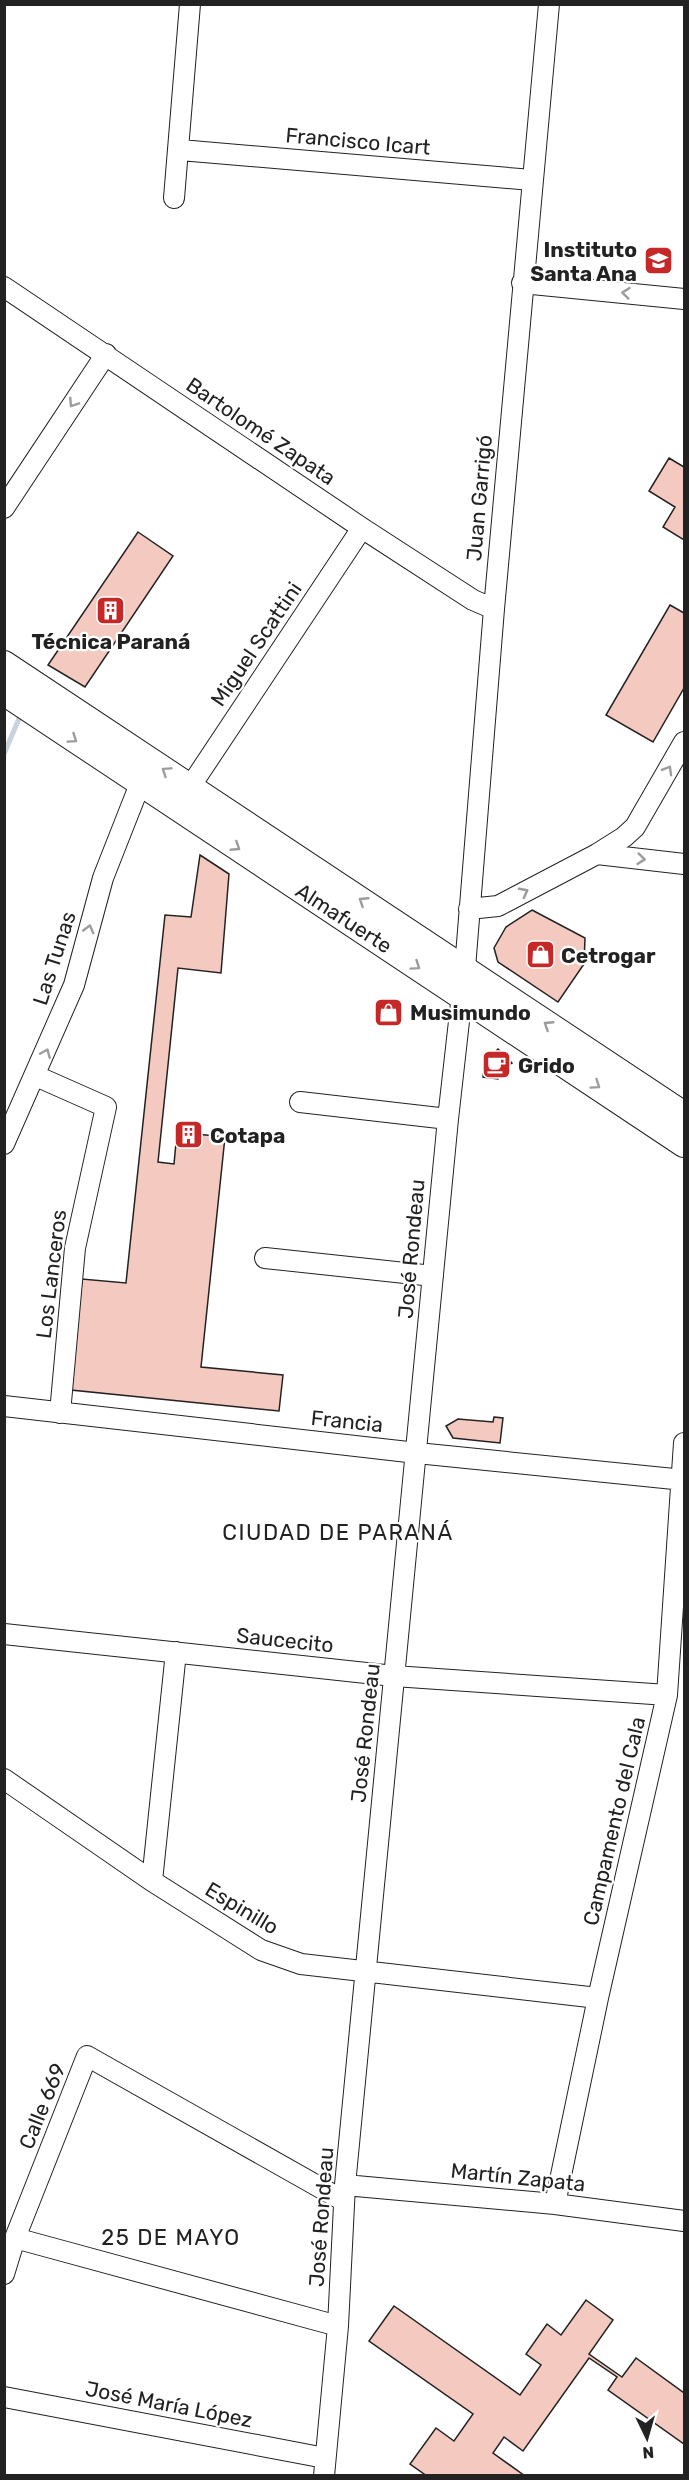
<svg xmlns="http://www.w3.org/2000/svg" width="689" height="2480" viewBox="0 0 689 2480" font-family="Rubik,sans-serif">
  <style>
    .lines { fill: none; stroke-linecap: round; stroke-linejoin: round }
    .stream { stroke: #c7d3dd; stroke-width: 5 }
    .building { fill: #f3c9c0; stroke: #222; stroke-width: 1.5 }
    .minor-casing { stroke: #222; stroke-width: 22 }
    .major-casing { stroke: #222; stroke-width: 28 }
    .minor { stroke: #fff; stroke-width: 20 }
    .major { stroke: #fff; stroke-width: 26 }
    .oneway { stroke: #9c9c9c }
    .labels { text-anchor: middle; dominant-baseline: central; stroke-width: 4.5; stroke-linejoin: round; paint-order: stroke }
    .street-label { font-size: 21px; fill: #222; stroke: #fff }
    .poi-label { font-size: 21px; font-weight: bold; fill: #222; stroke: #fff; text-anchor: start }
    .neighbourhood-label { font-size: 22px; letter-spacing: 1.5px; fill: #222; stroke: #fff }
  </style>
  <rect width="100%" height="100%" fill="#fff"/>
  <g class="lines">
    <path class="stream" d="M4,754L21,714"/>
  </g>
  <path class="building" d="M669,458L684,467V540L663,527L675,507L649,491Z
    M138,532L173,556L85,687L48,665Z
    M670,605L684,613V688L653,742L606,715Z
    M200,855L229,874L221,973L178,968L158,1162L174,1164L177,1132L225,1137L201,1367L283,1375L279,1411L71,1390L82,1279L126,1283L165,915L191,917Z
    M532,910L585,938L584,964L558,1002L498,962L494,948L506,927Z
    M498,1049L512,1063L499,1070L498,1079L483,1077L485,1062Z
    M494,1417L503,1418L500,1443L453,1438L446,1426L458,1419L493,1422Z
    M586,2300L613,2320L589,2354L622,2377L636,2358L684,2393V2444L608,2390L617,2377L589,2358L523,2451L504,2437L493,2453L525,2476H427L410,2464L436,2428L454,2441L473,2414L369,2341L394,2306L520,2395L541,2365L526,2354L547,2324L561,2335Z"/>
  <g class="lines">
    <defs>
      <path id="minor" d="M180,150L532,180
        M174,198L190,4
        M522,283L684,299
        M4,287L362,528L473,600L494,609
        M4,508L106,354
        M190,787L362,528
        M597,854L684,864
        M469,909L498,906L597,854L624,837L635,827L684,742
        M36,1076L106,1107L75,1248L60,1413
        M300,1102L448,1119
        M4,1144L74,985L103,878L140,784
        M265,1258L433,1276
        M4,1406L417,1453L684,1480
        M4,1634L394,1676L667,1695
        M4,1779L152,1881L261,1950L301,1964L598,1998
        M152,1881L176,1652
        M345,2185L555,2204L684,2221
        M555,2204L598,1998L667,1695L684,1443
        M15,2238L338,2326
        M4,2274L15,2238L87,2056L344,2201
        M4,2397L325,2458
        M324,2476L338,2326L345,2185L448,1119L465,968L494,609L549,4"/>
      <path id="major" d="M4,664L684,1115
        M4,692L684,1144"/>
    </defs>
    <use href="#minor" class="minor-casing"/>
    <use href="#major" class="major-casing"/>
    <use href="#minor" class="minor"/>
    <use href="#major" class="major"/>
  </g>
  <defs><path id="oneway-chevron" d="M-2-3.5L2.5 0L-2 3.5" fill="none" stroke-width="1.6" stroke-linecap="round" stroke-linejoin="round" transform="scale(1.5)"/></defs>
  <g class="oneway">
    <use href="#oneway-chevron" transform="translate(626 293) rotate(-174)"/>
    <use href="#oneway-chevron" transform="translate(73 403) rotate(123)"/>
    <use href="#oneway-chevron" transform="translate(73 739) rotate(34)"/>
    <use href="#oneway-chevron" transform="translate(668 770) rotate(-60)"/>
    <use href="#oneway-chevron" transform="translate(166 771) rotate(-146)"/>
    <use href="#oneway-chevron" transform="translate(236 847) rotate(33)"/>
    <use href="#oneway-chevron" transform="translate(641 859) rotate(6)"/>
    <use href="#oneway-chevron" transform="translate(524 892) rotate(-28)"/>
    <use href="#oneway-chevron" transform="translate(363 901) rotate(-147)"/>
    <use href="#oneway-chevron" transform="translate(89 929) rotate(-75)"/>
    <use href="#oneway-chevron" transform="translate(416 966) rotate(34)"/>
    <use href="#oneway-chevron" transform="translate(548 1025) rotate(-147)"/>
    <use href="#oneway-chevron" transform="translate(46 1053) rotate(-67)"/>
    <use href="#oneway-chevron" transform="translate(596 1085) rotate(34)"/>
  </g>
  <defs>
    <symbol id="school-square" viewBox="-11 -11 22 22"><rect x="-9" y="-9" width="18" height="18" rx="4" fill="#c62828" stroke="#fff"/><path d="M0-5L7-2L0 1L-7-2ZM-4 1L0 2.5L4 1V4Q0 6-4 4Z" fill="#fff"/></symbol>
    <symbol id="building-square" viewBox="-11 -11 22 22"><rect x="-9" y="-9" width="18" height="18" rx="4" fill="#c62828" stroke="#fff"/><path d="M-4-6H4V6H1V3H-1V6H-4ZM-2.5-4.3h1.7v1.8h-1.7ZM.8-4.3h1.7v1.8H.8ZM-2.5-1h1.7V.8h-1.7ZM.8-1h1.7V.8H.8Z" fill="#fff"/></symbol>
    <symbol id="shop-square" viewBox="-11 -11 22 22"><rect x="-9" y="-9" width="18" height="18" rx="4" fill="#c62828" stroke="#fff"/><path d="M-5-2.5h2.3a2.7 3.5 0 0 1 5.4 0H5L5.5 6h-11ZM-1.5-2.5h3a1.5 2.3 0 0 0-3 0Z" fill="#fff"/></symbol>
    <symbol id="cafe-square" viewBox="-11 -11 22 22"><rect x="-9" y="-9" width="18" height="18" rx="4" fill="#c62828" stroke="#fff"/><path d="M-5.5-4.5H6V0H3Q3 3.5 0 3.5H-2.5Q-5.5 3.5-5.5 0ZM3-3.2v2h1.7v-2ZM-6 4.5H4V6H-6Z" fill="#fff"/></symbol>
  </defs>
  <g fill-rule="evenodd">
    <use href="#school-square" x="642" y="244" width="33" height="33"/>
    <use href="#building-square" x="94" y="594" width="33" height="33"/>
    <use href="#shop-square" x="524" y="938" width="33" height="33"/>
    <use href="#shop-square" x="372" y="996" width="33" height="33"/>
    <use href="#cafe-square" x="480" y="1048" width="33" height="33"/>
    <use href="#building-square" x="172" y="1118" width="33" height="33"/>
  </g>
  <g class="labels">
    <g class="street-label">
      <text transform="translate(358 141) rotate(5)">Francisco Icart</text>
      <text transform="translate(261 431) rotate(34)">Bartolomé Zapata</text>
      <text transform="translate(479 498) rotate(-85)">Juan Garrigó</text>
      <text transform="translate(256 644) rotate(-56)">Miguel Scattini</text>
      <text transform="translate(344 918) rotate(33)">Almafuerte</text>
      <text transform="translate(54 958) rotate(-72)">Las Tunas</text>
      <text transform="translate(411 1249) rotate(-85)">José Rondeau</text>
      <text transform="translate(51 1274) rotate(-83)">Los Lanceros</text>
      <text transform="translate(347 1421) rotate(6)">Francia</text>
      <text transform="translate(285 1640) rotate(6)">Saucecito</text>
      <text transform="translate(365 1733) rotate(-84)">José Rondeau</text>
      <text transform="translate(614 1821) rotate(-77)">Campamento del Cala</text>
      <text transform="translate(242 1908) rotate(31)">Espinillo</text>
      <text transform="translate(42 2106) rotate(-68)">Calle 669</text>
      <text transform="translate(518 2177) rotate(6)">Martín Zapata</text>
      <text transform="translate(321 2217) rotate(-86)">José Rondeau</text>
      <text transform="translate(169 2404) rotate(11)">José María López</text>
    </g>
    <g class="poi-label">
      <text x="637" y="249" text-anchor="end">Instituto<tspan x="637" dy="24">Santa Ana</tspan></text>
      <text x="111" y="641" text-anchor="middle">Técnica Paraná</text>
      <text x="561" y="955">Cetrogar</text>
      <text x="410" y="1012">Musimundo</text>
      <text x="518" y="1065">Grido</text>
      <text x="210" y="1135">Cotapa</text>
    </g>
    <g class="neighbourhood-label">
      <text x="338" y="1532">CIUDAD DE PARANÁ</text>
      <text x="171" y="2237">25 DE MAYO</text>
    </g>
  </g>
  <rect width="689" height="2480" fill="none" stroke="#222222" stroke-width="12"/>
  <g transform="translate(647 2438) rotate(175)" stroke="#ffffff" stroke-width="4.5" paint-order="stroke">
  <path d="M0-4.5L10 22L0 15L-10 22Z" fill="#222222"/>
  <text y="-9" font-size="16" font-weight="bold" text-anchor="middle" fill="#222222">N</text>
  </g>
</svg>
